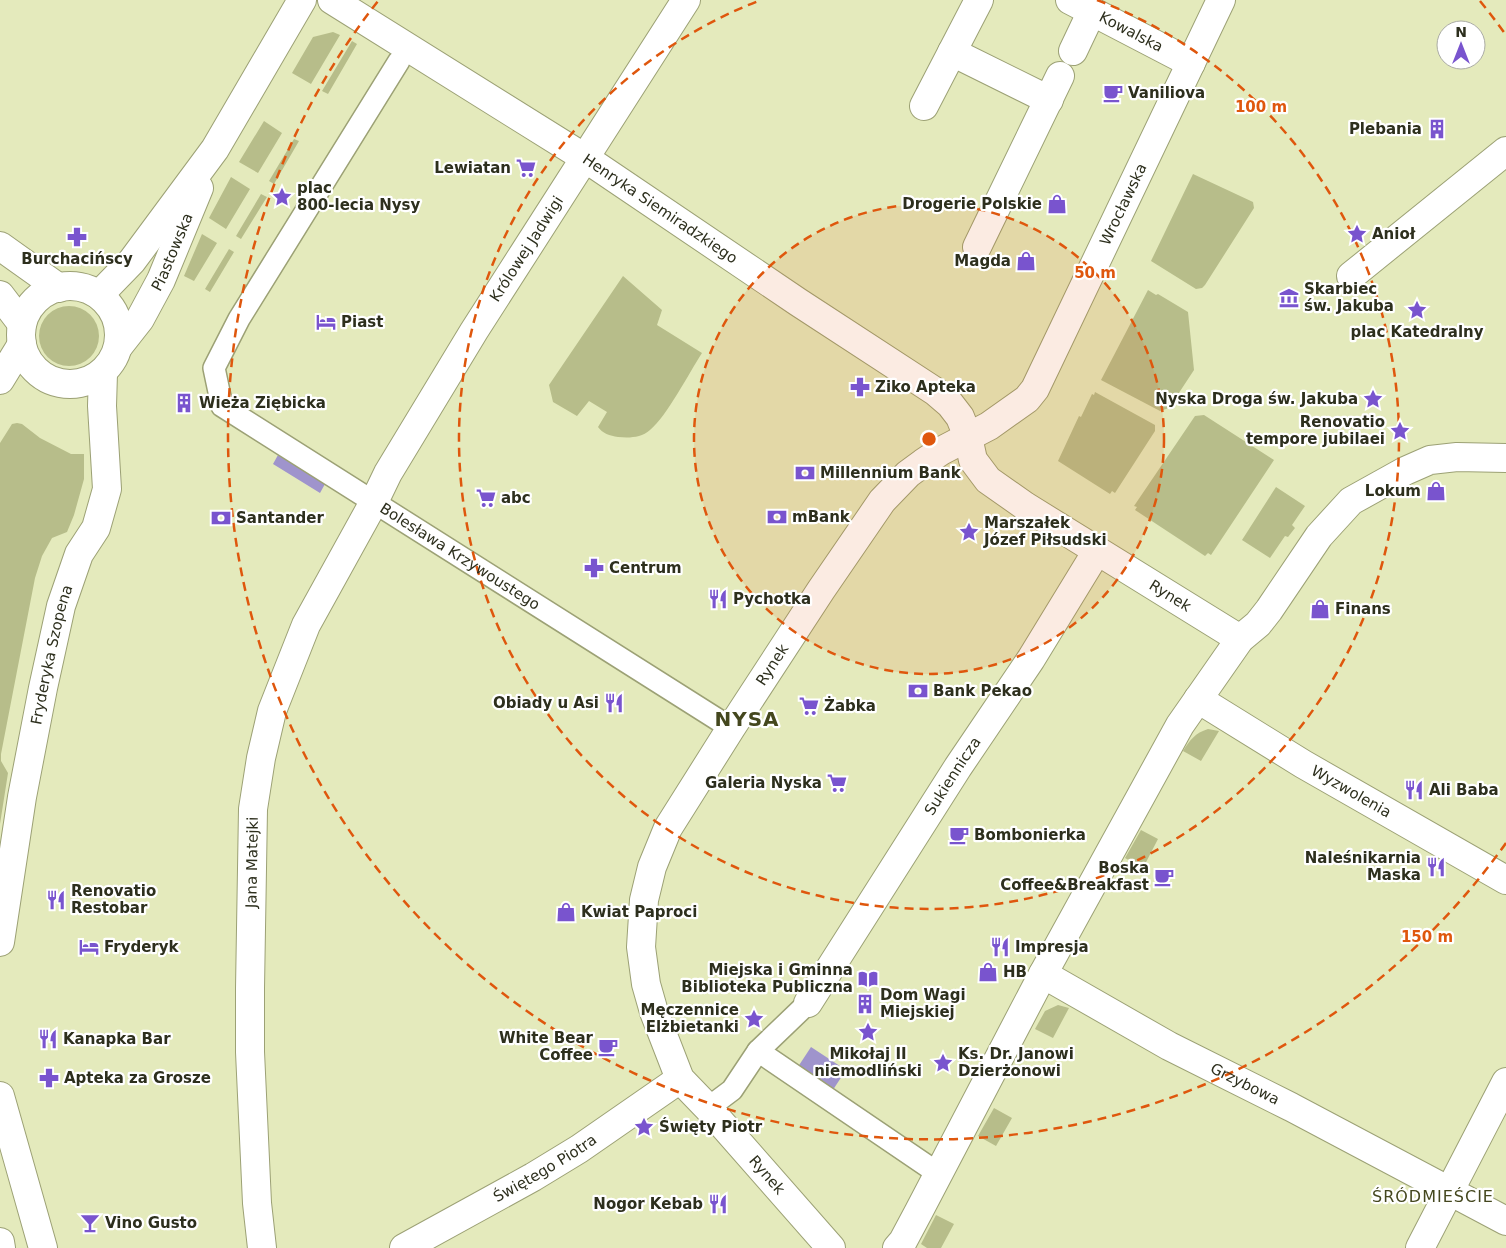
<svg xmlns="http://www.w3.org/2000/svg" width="1506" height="1248" viewBox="0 0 1506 1248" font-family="'DejaVu Sans',sans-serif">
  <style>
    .green { fill: #b7bd8a }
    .water { fill: #9f94cc }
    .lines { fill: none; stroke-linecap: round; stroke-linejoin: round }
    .pedestrian-casing { stroke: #9ca175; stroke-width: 24 }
    .minor-casing { stroke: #9ca175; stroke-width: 30 }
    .tertiary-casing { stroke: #9ca175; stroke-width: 30 }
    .pedestrian { stroke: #fff; stroke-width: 21 }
    .minor { stroke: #fff; stroke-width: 28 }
    .tertiary { stroke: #fff; stroke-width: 28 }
    .ring { fill: none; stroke: #df570d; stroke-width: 2.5; stroke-dasharray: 9 6 }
    .labels { text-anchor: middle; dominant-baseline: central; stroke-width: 4.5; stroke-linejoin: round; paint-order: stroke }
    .street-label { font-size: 15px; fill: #2d2f1d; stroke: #fff }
    .poi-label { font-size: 15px; font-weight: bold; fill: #2d2f1d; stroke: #fff; text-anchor: start }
    .neighbourhood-label { font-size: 16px; letter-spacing: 1px; fill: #44471e; stroke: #fff }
    .district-label { font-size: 20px; font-weight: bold; letter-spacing: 1px; fill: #44471e; stroke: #fff }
    .centre { fill: #df570d; stroke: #fff; stroke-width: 2.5 }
    .ring-label { font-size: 15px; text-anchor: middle; font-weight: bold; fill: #df570d; stroke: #fff; stroke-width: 4.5; stroke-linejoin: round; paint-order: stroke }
  </style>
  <rect width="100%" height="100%" fill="#e4eabc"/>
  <path class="green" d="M333,32L340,35L311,84L292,73L313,37Z
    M352,41L357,44L328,94L322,91Z
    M264,121L282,133L258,173L239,162Z
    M294,139L299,141L274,184L269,181Z
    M1193,174L1253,202L1254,208L1205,285L1202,288L1196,289L1151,261Z
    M231,177L250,189L226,229L209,218Z
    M261,194L267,197L241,239L236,236Z
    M202,234L217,243L194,281L184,276Z
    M229,249L234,252L210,292L205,289Z
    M623,276L662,310L657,325L702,353C689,373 667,416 650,430C641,438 629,438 618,437C610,436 602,433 598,427L607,412L589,401L577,416L553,402L549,385Z
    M1148,290L1156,295L1158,294L1188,312L1194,370L1169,408L1160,411L1101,380Z
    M39 336a30 30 0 1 1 60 0a30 30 0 1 1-60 0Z
    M1095,392L1155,425V431L1115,493L1112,491L1110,494L1058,461L1079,416L1081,417L1092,394L1094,395Z
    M1204,415L1274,460L1211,555L1208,553L1205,556L1135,510L1137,507L1134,506L1195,416Z
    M17,423L22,424L40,438L71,454H84V479L74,515L67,532L52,538L42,556L35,578L1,754V761L8,773L0,824V443L12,424Z
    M1276,487L1305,506L1292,525L1295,528L1288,537L1285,536L1270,558L1242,540Z
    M1208,729L1219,731L1201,761L1183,751C1190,740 1195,733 1208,729Z
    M1141,830L1158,839L1143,868L1125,858Z
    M1058,1005L1069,1008L1053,1038L1035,1029L1045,1011Z
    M994,1108L1012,1118L996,1146L978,1136Z
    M936,1215L954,1224L941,1248H927L921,1244Z"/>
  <path class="water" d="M278,455L325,484L320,493L273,464Z
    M811,1047L846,1070L825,1102L790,1079Z"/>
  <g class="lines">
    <defs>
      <g id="pedestrian">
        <path id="s1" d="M399,61L239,319L214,368L222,406L731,728"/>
        <path d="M808,1003L758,1051L939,1174"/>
        <path d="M708,1108L732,1090L758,1051"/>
      </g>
      <g id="minor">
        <path id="s2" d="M332,0L585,158L798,302L936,392L950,404L960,417L968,437L973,460L988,480L1025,506L1240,639"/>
        <path id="s3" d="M1070,0L1191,63"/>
        <path d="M1073,51L1092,11"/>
        <path d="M952,52L1049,100"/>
        <path d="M924,106L979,0"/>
        <path d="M977,247L1060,76"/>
        <path d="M1351,276L1506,151"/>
        <path id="s4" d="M1198,699L1303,764L1506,880"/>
        <path id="s5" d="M1043,974L1169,1046L1291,1107L1506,1221"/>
        <path id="s6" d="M808,1003L958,767L1031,659L1097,551"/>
        <path d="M0,1096L43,1248"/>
        <path id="s7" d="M262,1248L257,1203L250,1052V988L253,809L261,758L272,711L306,625L374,502L388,473L474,331L686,0"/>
        <path id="s8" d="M404,1248L533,1177L579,1149L680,1079"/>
        <path id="s9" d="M831,1248L708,1108L680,1079L654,1012L646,984L641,947L644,900L652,867L668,828L731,728L821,590L882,501L908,474L923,463L941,451L989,426L1027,399L1035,389L1221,0"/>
        <path d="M897,1248L903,1241L919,1211L1043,974L1180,725L1240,639L1258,624L1269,610L1319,536L1351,501L1405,471L1430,460L1457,457L1506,458"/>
        <path d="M1420,1248L1506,1082"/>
      </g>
      <g id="tertiary">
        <path d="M0,246L59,288"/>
        <circle cx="70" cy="335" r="49"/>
        <path d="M0,295L22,324"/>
        <path d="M99,295L132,261L215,149L302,0"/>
        <path id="s10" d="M118,347L140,319L161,280L199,188"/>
        <path d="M0,380L22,344"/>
        <path id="s11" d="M0,942L22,797L43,688L61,606L79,554L96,528L107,489L102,406L103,373"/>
        <path d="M0,1242L1,1248"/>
      </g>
    </defs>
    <use href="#pedestrian" class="pedestrian-casing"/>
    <use href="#minor" class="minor-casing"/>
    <use href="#tertiary" class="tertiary-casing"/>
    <use href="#pedestrian" class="pedestrian"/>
    <use href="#minor" class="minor"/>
    <use href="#tertiary" class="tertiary"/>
  </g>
  <circle cx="929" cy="439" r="235" fill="#df570d" fill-opacity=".12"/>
  <g class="ring">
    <circle cx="929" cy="439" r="235"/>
    <path d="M1097 0A470 470 0 1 1 761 0"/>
    <path d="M1506 843A704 704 0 1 1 378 1M1480 1A704 704 0 0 1 1506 35"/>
  </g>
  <defs>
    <symbol id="cafe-bare" viewBox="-9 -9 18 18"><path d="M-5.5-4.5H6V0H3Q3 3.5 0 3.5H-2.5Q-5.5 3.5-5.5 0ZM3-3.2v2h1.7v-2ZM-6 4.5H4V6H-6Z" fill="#7954ce" stroke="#fff" stroke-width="2.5" paint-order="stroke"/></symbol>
    <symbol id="building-bare" viewBox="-9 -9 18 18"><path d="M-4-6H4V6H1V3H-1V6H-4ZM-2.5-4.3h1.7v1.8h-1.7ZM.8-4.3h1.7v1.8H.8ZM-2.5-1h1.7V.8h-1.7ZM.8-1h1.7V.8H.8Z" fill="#7954ce" stroke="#fff" stroke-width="2.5" paint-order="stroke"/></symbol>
    <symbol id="supermarket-bare" viewBox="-9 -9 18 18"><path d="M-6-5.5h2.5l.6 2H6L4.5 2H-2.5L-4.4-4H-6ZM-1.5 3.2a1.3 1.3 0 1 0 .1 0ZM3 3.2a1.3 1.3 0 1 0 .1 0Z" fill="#7954ce" stroke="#fff" stroke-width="2.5" paint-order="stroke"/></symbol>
    <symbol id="sight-bare" viewBox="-9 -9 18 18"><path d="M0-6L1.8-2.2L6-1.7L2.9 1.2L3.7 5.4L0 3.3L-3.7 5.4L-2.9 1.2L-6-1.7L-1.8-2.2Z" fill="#7954ce" stroke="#fff" stroke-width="2.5" paint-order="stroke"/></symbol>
    <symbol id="shop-bare" viewBox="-9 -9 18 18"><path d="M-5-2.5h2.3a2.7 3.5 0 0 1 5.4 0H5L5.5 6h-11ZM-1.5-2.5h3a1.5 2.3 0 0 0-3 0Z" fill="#7954ce" stroke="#fff" stroke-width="2.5" paint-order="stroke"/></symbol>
    <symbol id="pharmacy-bare" viewBox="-9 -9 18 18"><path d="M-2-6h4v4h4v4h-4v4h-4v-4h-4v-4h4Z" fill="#7954ce" stroke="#fff" stroke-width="2.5" paint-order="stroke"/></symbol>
    <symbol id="museum-bare" viewBox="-9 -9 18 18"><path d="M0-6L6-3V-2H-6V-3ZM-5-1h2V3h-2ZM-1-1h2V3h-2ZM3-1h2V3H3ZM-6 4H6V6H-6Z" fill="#7954ce" stroke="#fff" stroke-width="2.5" paint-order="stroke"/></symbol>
    <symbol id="hotel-bare" viewBox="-9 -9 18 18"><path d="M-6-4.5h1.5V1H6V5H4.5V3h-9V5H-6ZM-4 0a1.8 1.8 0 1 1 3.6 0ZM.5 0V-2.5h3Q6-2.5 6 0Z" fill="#7954ce" stroke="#fff" stroke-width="2.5" paint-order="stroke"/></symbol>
    <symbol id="bank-bare" viewBox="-9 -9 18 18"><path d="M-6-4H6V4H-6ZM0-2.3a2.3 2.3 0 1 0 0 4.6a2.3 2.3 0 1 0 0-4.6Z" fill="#7954ce" stroke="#fff" stroke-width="2.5" paint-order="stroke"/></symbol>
    <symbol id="restaurant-bare" viewBox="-9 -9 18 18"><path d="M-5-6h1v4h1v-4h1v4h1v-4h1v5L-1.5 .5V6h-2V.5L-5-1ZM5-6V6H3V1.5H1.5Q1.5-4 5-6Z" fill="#7954ce" stroke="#fff" stroke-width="2.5" paint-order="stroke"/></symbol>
    <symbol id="library-bare" viewBox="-9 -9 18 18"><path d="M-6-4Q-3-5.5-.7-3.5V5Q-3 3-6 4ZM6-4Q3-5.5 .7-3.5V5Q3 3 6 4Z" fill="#7954ce" stroke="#fff" stroke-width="2.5" paint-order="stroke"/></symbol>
    <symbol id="bar-bare" viewBox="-9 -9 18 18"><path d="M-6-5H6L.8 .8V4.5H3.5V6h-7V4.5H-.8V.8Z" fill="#7954ce" stroke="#fff" stroke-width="2.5" paint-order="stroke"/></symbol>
  </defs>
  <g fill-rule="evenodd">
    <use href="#cafe-bare" x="1099" y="79" width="28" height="28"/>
    <use href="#building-bare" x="1423" y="115" width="28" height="28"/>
    <use href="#supermarket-bare" x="512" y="154" width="28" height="28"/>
    <use href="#sight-bare" x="268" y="183" width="28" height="28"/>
    <use href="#shop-bare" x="1043" y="190" width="28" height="28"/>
    <use href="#sight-bare" x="1343" y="220" width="28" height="28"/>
    <use href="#pharmacy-bare" x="63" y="223" width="28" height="28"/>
    <use href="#shop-bare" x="1012" y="247" width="28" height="28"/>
    <use href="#museum-bare" x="1275" y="284" width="28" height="28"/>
    <use href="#sight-bare" x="1403" y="296" width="28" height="28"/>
    <use href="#hotel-bare" x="312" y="308" width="28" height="28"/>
    <use href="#pharmacy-bare" x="846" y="373" width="28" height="28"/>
    <use href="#sight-bare" x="1359" y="385" width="28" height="28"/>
    <use href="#building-bare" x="170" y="389" width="28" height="28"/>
    <use href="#sight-bare" x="1386" y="417" width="28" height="28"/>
    <use href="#bank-bare" x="791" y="459" width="28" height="28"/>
    <use href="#shop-bare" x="1422" y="477" width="28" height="28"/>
    <use href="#supermarket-bare" x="472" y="484" width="28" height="28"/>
    <use href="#bank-bare" x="763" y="503" width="28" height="28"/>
    <use href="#bank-bare" x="207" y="504" width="28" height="28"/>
    <use href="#sight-bare" x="955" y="518" width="28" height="28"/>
    <use href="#pharmacy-bare" x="580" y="554" width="28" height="28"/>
    <use href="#restaurant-bare" x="704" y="585" width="28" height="28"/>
    <use href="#shop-bare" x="1306" y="595" width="28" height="28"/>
    <use href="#bank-bare" x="904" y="677" width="28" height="28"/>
    <use href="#restaurant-bare" x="600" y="689" width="28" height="28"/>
    <use href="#supermarket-bare" x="795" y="692" width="28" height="28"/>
    <use href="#supermarket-bare" x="823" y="769" width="28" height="28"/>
    <use href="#restaurant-bare" x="1400" y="776" width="28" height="28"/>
    <use href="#cafe-bare" x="945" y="821" width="28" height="28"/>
    <use href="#restaurant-bare" x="1422" y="853" width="28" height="28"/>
    <use href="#cafe-bare" x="1150" y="863" width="28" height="28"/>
    <use href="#restaurant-bare" x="42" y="886" width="28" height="28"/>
    <use href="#shop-bare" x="552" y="898" width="28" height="28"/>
    <use href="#hotel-bare" x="75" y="933" width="28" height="28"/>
    <use href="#restaurant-bare" x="986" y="933" width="28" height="28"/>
    <use href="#shop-bare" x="974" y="958" width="28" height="28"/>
    <use href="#library-bare" x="854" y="965" width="28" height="28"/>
    <use href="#building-bare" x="851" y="990" width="28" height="28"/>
    <use href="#sight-bare" x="740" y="1005" width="28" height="28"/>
    <use href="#sight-bare" x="854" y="1018" width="28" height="28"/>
    <use href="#restaurant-bare" x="34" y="1025" width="28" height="28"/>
    <use href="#cafe-bare" x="594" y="1033" width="28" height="28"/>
    <use href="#sight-bare" x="929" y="1049" width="28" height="28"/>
    <use href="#pharmacy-bare" x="35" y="1064" width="28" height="28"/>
    <use href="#sight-bare" x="630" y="1113" width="28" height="28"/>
    <use href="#restaurant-bare" x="704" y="1190" width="28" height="28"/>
    <use href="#bar-bare" x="76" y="1209" width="28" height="28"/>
  </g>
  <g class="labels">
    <g class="street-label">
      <text stroke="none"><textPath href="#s3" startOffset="69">Kowalska</textPath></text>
      <text stroke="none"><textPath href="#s9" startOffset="1275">Wrocławska</textPath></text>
      <text stroke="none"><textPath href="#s2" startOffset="389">Henryka Siemiradzkiego</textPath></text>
      <text stroke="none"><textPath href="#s7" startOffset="1068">Królowej Jadwigi</textPath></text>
      <text stroke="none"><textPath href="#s10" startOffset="110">Piastowska</textPath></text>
      <text stroke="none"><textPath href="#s1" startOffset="679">Bolesława Krzywoustego</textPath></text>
      <text stroke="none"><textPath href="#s2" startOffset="1041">Rynek</textPath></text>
      <text stroke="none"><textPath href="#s11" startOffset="292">Fryderyka Szopena</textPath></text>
      <text stroke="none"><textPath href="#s9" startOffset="682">Rynek</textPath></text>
      <text stroke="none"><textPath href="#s6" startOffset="269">Sukiennicza</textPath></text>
      <text stroke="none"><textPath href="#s4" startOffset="179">Wyzwolenia</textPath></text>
      <text stroke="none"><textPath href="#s7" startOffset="386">Jana Matejki</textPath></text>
      <text stroke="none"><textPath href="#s5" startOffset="230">Grzybowa</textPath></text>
      <text stroke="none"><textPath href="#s8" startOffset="162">Świętego Piotra</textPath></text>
      <text transform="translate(767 1175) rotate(49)">Rynek</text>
    </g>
    <g class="poi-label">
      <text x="1128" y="93">Vaniliova</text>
      <text x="1422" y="129" text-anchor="end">Plebania</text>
      <text x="511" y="168" text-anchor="end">Lewiatan</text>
      <text x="297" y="188">plac<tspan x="297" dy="17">800-lecia Nysy</tspan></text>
      <text x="1042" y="204" text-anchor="end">Drogerie Polskie</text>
      <text x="1372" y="234">Anioł</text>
      <text x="77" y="259" text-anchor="middle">Burchacińscy</text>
      <text x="1011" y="261" text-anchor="end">Magda</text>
      <text x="1304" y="289">Skarbiec<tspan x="1304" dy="17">św. Jakuba</tspan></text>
      <text x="341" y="322">Piast</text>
      <text x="1417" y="332" text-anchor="middle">plac Katedralny</text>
      <text x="875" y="387">Ziko Apteka</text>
      <text x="1358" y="399" text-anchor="end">Nyska Droga św. Jakuba</text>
      <text x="199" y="403">Wieża Ziębicka</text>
      <text x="1385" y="422" text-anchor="end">Renovatio<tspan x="1385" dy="17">tempore jubilaei</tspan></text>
      <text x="820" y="473">Millennium Bank</text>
      <text x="1421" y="491" text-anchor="end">Lokum</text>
      <text x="501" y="498">abc</text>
      <text x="792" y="517">mBank</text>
      <text x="236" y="518">Santander</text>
      <text x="984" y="523">Marszałek<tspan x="984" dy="17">Józef Piłsudski</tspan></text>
      <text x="609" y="568">Centrum</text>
      <text x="733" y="599">Pychotka</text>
      <text x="1335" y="609">Finans</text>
      <text x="933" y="691">Bank Pekao</text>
      <text x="599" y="703" text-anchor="end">Obiady u Asi</text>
      <text x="824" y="706">Żabka</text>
      <text x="822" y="783" text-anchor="end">Galeria Nyska</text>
      <text x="1429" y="790">Ali Baba</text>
      <text x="974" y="835">Bombonierka</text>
      <text x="1421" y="858" text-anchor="end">Naleśnikarnia<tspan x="1421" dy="17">Maska</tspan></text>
      <text x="1149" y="868" text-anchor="end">Boska<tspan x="1149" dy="17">Coffee&amp;Breakfast</tspan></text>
      <text x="71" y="891">Renovatio<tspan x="71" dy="17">Restobar</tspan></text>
      <text x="581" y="912">Kwiat Paproci</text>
      <text x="104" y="947">Fryderyk</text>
      <text x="1015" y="947">Impresja</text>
      <text x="853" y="970" text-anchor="end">Miejska i Gminna<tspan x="853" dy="17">Biblioteka Publiczna</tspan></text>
      <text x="1003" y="972">HB</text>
      <text x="880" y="995">Dom Wagi<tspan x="880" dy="17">Miejskiej</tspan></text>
      <text x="739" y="1010" text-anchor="end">Męczennice<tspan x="739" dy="17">Elżbietanki</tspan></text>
      <text x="593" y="1038" text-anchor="end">White Bear<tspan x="593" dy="17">Coffee</tspan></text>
      <text x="63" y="1039">Kanapka Bar</text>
      <text x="868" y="1054" text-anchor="middle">Mikołaj II<tspan x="868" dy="17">niemodliński</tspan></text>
      <text x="958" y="1054">Ks. Dr. Janowi<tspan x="958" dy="17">Dzierżonowi</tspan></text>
      <text x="64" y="1078">Apteka za Grosze</text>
      <text x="659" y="1127">Święty Piotr</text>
      <text x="703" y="1204" text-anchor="end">Nogor Kebab</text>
      <text x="105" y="1223">Vino Gusto</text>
    </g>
    <g class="neighbourhood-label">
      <text x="1433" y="1196">ŚRÓDMIEŚCIE</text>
    </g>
    <g class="district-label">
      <text x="747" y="719">NYSA</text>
    </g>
  </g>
  <circle cx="929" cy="439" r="8" class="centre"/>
  <g class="ring-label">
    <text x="1261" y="112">100 m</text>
    <text x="1095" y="278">50 m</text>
    <text x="1427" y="942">150 m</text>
  </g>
  <g transform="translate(1461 45)"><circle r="24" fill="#ffffff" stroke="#abaca5"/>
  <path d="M0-4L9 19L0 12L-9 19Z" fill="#7954ce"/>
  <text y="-8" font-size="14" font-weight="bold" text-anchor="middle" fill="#2d2f1d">N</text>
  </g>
</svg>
